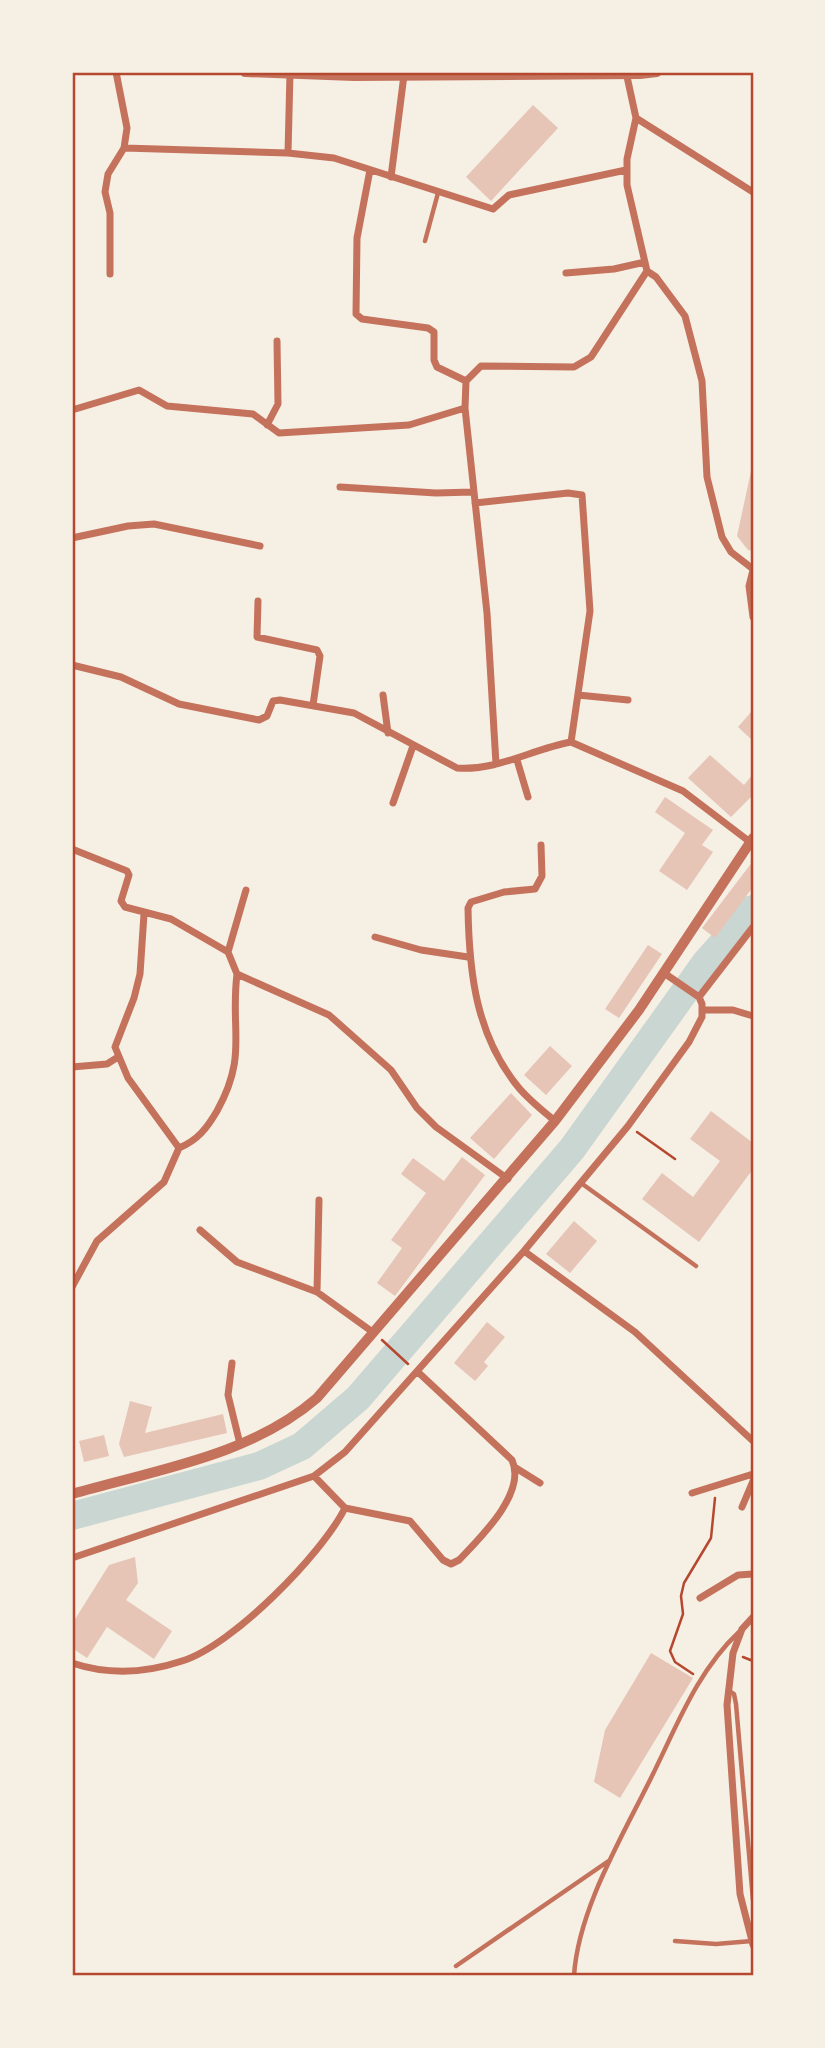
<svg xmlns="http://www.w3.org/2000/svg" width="825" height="2048" viewBox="0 0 825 2048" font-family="'Asap Condensed',sans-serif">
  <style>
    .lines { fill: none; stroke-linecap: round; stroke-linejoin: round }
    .river { stroke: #c9d6d2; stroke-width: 28 }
    .building { fill: #e6c5b7 }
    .path { stroke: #b5482f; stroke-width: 2.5 }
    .service { stroke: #c5725c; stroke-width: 4.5 }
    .minor { stroke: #c5725c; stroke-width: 7 }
    .tertiary { stroke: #c5725c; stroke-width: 10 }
    .neatline { fill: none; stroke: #b5482f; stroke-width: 2.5 }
  </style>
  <rect width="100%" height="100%" fill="#f6efe4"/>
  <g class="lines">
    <path class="river" d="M72,1516L259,1466L302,1446L358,1398L572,1149L706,962L753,909"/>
  </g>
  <path class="building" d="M533,105L558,128L491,201L466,177Z
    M753,462V551L748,550L737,536Z
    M751,712L753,713V741L738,727Z
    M710,755L744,785L753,774V795L731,817L688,778Z
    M665,797L713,830L702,845L713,852L687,890L659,871L685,833L655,812Z
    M753,861V887L715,938L702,928Z
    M648,945L662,954L619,1018L605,1009Z
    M550,1046L572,1066L546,1095L524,1075Z
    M511,1093L532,1115L494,1159L470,1138Z
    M711,1111L753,1143V1169L699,1242L642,1199L662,1173L693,1197L720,1161L690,1139Z
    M462,1157L485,1175L395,1296L377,1283L402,1248L391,1240L426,1193L401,1174L413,1158L444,1181Z
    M574,1221L597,1241L570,1273L546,1254Z
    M487,1322L505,1337L484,1362L488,1366L475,1381L454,1363Z
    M130,1401L152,1407L145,1433L223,1414L227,1433L124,1457L119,1444Z
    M104,1435L109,1456L84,1462L79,1441Z
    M135,1557L138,1583L126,1600L172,1631L154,1659L107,1627L87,1658L72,1648V1624L109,1565Z
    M651,1653L693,1678L620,1798L594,1782L605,1730Z"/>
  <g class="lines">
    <path class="path" d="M637,1132L675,1159
      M382,1340L408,1364
      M743,1657L753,1661
      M693,1674L675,1662L670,1651L683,1614L681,1596L684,1583L711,1538L715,1498"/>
    <path class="service" d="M425,241L438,193
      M581,1183L696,1266
      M728,1690L734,1694L736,1704L753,1900
      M675,1941L716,1944L752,1941
      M456,1966L610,1860
      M574,1976C578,1910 622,1837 651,1778C676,1728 697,1671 739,1632"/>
    <path class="minor" d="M626,72L636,118L627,159V185L647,271L656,277L685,316L702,381L707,477L722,537L731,552L753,569
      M636,118L753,192
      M124,148L288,153L334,158L493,209L509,195L626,170
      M288,153L290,73
      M370,170L357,238L356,314L362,319L428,328L434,332V360L437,367L466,381
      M391,177L404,75
      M566,273L614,269L645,262
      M110,274V213L105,192L108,174L124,148L127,128L116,72
      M72,410L139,390L167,406L253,414L279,433L409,425L465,408
      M267,425L278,404L277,341
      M340,487L436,493L473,492
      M475,503L568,493L582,495L590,611L571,742
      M72,538L128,526L154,524L260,546
      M753,570L749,586L753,617
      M258,601L257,637L317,650L320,656L313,705
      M72,665L121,677L179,704L259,720L267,716L273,701L280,700L354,713L457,768C498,771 532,749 571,742L683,791L750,842
      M383,695L388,733
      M578,695L628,700
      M517,760L528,797
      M496,764L487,613L465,408L466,381L481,366L574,367L591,357L647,271
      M393,803L413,746
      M541,845L542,876L535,889L504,892L471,902L468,908C469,973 476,1036 519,1088C529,1100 543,1111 555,1121
      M72,849L127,871L129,875L121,901L125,907L171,919L228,952L237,974L329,1015L391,1070L417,1108L436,1127L508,1179
      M144,914L140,974L134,998L115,1047L128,1078L179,1148
      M375,937L421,950L468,957
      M228,952L246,890
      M699,997L753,927
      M704,1010H733L753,1016
      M72,1067L107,1064L118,1057
      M200,1230L237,1262L317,1292L374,1333
      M524,1251L635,1332L753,1441
      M72,1287L97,1241L164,1182L179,1148C198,1140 207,1128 217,1111C248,1055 230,1031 237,974
      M317,1292L319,1200
      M232,1363L228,1395L240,1444
      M516,1468L540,1483
      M314,1476L345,1508L410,1521L443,1560L451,1564L459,1560C480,1538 527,1493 512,1460L419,1373
      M692,1493L753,1474
      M742,1507L753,1481
      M72,1558L314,1476L345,1452L524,1251L628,1126L689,1042L702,1017V1004L699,997L664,973
      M700,1598L738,1575L753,1574
      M753,1617L742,1629L733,1653L727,1705L740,1894L753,1945
      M72,1663C108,1675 146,1673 182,1661C232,1646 322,1554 345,1508"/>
    <path class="tertiary" d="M245,72L354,76L640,74L657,72
      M72,1494C155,1470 250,1456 317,1398L555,1121L639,1010L753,838"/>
  </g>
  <rect width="825" height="2048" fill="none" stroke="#f6efe4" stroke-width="147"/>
  <rect x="74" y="74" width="678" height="1900" class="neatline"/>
</svg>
